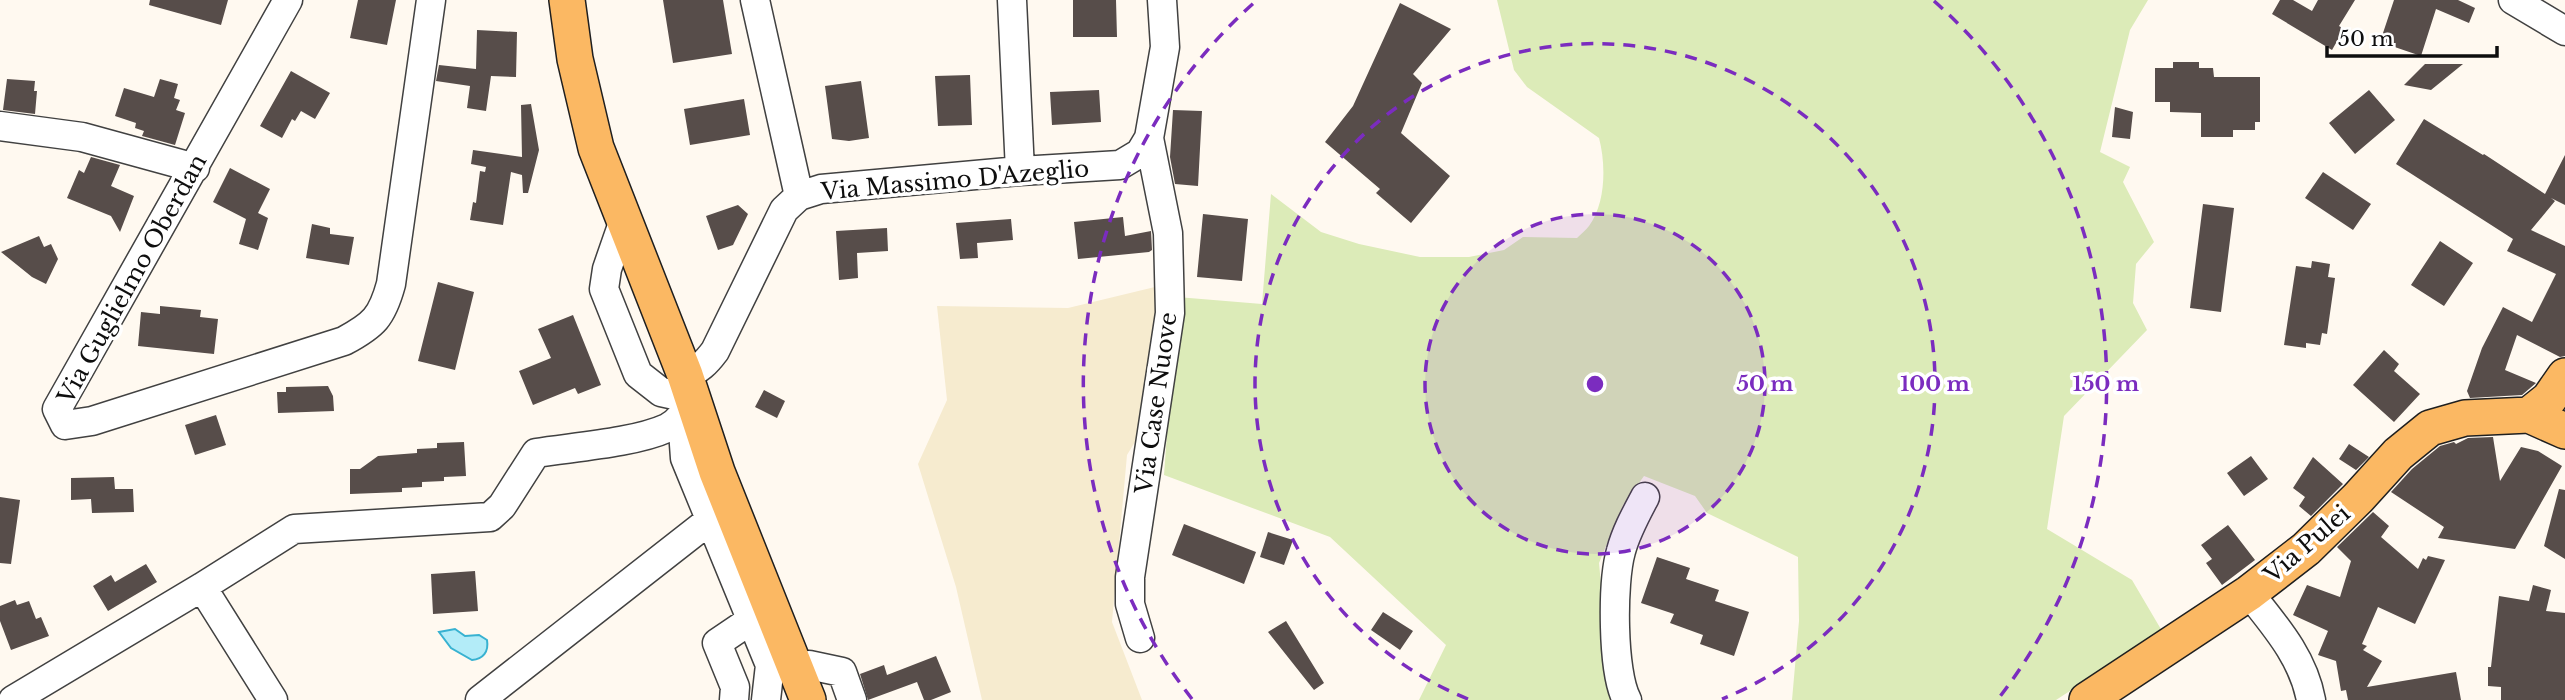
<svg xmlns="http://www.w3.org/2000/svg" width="2565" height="700" viewBox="0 0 2565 700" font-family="'Libre Baskerville',serif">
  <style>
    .farmland { fill: #f6ebcf }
    .green { fill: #dcebb8 }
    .water { fill: #b3ecf8; stroke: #38b2d1; stroke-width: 2 }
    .building { fill: #574d4a }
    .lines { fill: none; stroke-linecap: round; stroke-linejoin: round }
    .minor-casing { stroke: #414141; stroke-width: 31 }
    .major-casing { stroke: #1f1f1f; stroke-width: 38 }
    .minor { stroke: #fff; stroke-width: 28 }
    .major { stroke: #fbb863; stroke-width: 35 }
    .ring { fill: none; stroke: #7b2cbf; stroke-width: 3.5; stroke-dasharray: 12 9 }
    .labels { text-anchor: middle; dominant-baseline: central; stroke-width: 7; stroke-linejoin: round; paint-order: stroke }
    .street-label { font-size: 23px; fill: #0e0e0e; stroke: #fff }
    .centre { fill: #7b2cbf; stroke: #fff; stroke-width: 3.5 }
    .ring-label { font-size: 21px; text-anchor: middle; font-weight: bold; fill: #7b2cbf; stroke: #fff; stroke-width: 7; stroke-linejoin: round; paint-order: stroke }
  </style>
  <rect width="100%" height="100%" fill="#fff9f0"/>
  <path class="farmland" d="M1159,286L1147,422L1127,455L1112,622L1142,700H982L956,587L918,464L947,400L937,306L1068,308Z"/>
  <path class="green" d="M1497,0H2148L2130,30L2100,152L2130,167L2123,182L2154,242L2136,264L2133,303L2147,330L2064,416L2047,529L2132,580L2162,631L2056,700H1792L1799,621L1798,557L1707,513L1695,496L1644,476L1623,505L1599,563L1612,700H1419L1446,645L1330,537L1164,475L1177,297L1262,304L1271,194L1321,232L1359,244L1420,257H1469L1504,250L1523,237L1577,238C1581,234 1586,230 1589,226C1606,203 1606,164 1599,138L1527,87L1514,70Z"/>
  <path class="water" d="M455,629L465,636L479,635L487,640C489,652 483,659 472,660L451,648L439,632Z"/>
  <path class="building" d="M150,0H228L221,25L149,5Z
    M358,0H396L387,45L350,38Z
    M663,0H723L732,54L673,63Z
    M1073,0H1116L1117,37H1073Z
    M2280,0H2293L2312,11L2318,0H2355L2339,26L2344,29L2332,50L2272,14Z
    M2394,0H2458L2475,8L2469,23L2436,9L2421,56L2380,42Z
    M1400,3L1451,29L1413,74L1422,83L1401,133L1450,176L1411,223L1376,193L1380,189L1325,142L1353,106Z
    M477,30L517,32L516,77L491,76L486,111L467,108L470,86L436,81L439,65L476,69Z
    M2173,62H2199V68H2213L2214,77H2260V122H2255V130H2233V137H2201V113L2170,112V102H2155V68H2173Z
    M2425,64H2463L2431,90L2404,85Z
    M291,71L330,93L315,119L301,111L295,121L292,119L282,138L260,126Z
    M970,75L972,125L938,126L935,76Z
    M7,79L35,81L34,91H37L35,114L3,110Z
    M160,79L178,84L174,98L180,100L176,110L185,113L175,145L142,136L144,131L135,128L136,123L115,116L124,88L154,97Z
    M861,81L869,138L849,141L832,139L825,86Z
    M1099,90L1101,122L1052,125L1050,92Z
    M2369,90L2395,120L2355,154L2329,123Z
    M744,99L750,135L690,145L684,109Z
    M531,104L539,150L528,193H523L522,175L511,172L503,225L470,220L473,202L476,203L480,171L485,172L486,167L471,164L473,150L522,157L521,105Z
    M2115,107L2133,112L2130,139L2112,137Z
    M1173,110L1202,111L1198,186L1175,184L1170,157Z
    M2424,119L2483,155L2484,154L2545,194L2565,155V205L2551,198L2555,201L2531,230L2565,246V356L2560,357L2517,335L2505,370L2536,383L2522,395L2470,398L2467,391L2482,348L2503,307L2532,322L2556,274L2507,251L2513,239L2396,164Z
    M91,157L120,165L111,186L134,196L120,232L111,216L67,198L79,170L84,173Z
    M230,168L270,189L258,213L268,218L258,250L239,244L246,219L213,202Z
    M2323,172L2371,204L2353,230L2305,198Z
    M2203,204L2234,208L2221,312L2190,308Z
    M738,205L748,214L733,245L718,250L706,216Z
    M1203,214L1248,219L1242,281L1197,277Z
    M1123,217L1125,236L1151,231L1152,250L1149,252L1078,259L1074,222Z
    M1011,219L1013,240L977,243L978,258L960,259L956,223Z
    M312,224L330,228V234L354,237L349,265L306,258Z
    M887,228L888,251L857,253L858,278L839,280L836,231Z
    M39,236L44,247L51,244L58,259L46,284L32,277L1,252Z
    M2440,241L2473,263L2444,306L2411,285Z
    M2312,261L2330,264L2328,277L2335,278L2327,334L2322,333L2320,345L2306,343V348L2284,345L2296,266L2311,268Z
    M438,282L474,292L455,370L418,361Z
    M160,306L201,310L200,317L218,319L214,354L138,346L141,312L160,314Z
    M573,315L601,385L578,394L575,388L533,405L519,371L551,358L538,329Z
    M2384,350L2399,364L2394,371L2420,394L2394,422L2353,385Z
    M328,386L333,396L334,411L278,413L277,392H286V387Z
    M764,390L785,401L777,418L755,407Z
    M216,415L226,445L195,455L185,425Z
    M2493,437L2500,481L2521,447L2538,451L2562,466L2515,549L2438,538L2444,527L2391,492L2412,469L2440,446L2454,442L2456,444L2468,438Z
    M464,442L466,476L444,477V481L422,482V487L402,488V492L350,494V469H360L378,456L417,453V449L437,448V443Z
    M2349,444L2369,457L2356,470L2339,459Z
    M2251,456L2268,479L2244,496L2227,473Z
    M2313,457L2343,484L2311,516L2299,506L2305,497L2293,488Z
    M114,477L115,489H133L134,512L92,513L91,499L71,500V478Z
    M2559,489L2565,490V559L2544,546Z
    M0,497L20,500L11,564L0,563Z
    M2373,512L2389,526L2381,537L2418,569L2423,558L2426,560L2428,556L2445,560L2415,624L2378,607L2362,644L2367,646L2363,650L2382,661L2367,687L2456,672L2461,700H2348L2346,690L2341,691L2336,661L2318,655L2328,631L2293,615L2307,585L2340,597L2351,561L2337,547Z
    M1184,524L1256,552L1244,584L1172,555Z
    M2228,525L2255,560L2222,585L2206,563L2212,559L2201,545Z
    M1268,532L1293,540L1284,565L1260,557Z
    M1657,557L1690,568L1686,579L1719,590L1715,601L1749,612L1734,656L1700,644L1703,635L1670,623L1674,614L1641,603Z
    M146,564L157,582L108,611L93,586L111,575L115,582Z
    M475,571L478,611L433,614L431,574Z
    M2533,585L2551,590L2546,611L2565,613V700H2501V687L2488,686V667H2491L2499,596L2529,601Z
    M15,600L17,605L29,601L36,619L41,617L49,636L11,650L0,621V606Z
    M1383,612L1413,631L1400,650L1371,630Z
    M1286,621L1324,683L1314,690L1268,632Z
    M936,656L951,692L931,700H924L917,682L868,700L860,674L884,665L887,675Z"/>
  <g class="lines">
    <defs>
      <path id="minor" d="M288,0L57,409L65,425L92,421L344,341C374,325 382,317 391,284L431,0
        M755,0L799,196
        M1012,0L1020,171
        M2513,0L2565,31
        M0,126L82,137L195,168
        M685,375C699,370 706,363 715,351L784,210L799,196L821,189L1020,171L1120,165L1140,153L1149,138
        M682,417L685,458L770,665
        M202,587L273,700
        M2249,593C2275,626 2303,657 2311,700
        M1140,638L1130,604V577L1170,313L1168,233L1149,138L1165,47L1162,0
        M809,665L842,672L852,700
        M13,700L202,587L294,529L490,517L502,506L536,453C573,447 634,443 667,428C679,422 686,411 693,399L661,392L638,374L604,289L607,269L624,220
        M480,700L710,520
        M734,700L735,687L717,643L751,620
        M766,700L770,665L778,650
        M1627,700C1612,673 1612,582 1621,551C1626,532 1636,514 1645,497"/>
      <path id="major" d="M567,0L575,59L596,148L685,375L717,472L808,700
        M2529,415L2549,399L2565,376
        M2087,700L2249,593L2306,549L2358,498L2398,454L2430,428L2465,418L2529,415L2565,431"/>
    </defs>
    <use href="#minor" class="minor-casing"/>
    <use href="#major" class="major-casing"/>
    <use href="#minor" class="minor"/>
    <use href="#major" class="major"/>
  </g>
  <circle cx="1595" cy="384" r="170" fill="#7b2cbf" fill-opacity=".12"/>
  <g class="ring">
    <circle cx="1595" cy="384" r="170"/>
    <path d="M1468 699A340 340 0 1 1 1722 699"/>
    <path d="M1192 699A511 511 0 0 1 1256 1M1934 1A511 511 0 0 1 1998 699"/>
  </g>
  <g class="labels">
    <g class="street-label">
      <text transform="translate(955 180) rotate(-5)">Via Massimo D'Azeglio</text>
      <text transform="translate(132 279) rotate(-61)">Via Guglielmo Oberdan</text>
      <text transform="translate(1156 403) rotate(-82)">Via Case Nuove</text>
      <text transform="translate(2307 544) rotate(-41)">Via Pulei</text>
    </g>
  </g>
  <circle cx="1595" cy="384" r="10" class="centre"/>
  <g class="ring-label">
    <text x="1765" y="391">50 m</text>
    <text x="1935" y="391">100 m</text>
    <text x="2106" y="391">150 m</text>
  </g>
  <path d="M2327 46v10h170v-10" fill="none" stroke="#0e0e0e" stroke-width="3.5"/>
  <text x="2338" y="46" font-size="21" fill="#0e0e0e" stroke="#ffffff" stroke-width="5" paint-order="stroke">50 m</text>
</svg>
